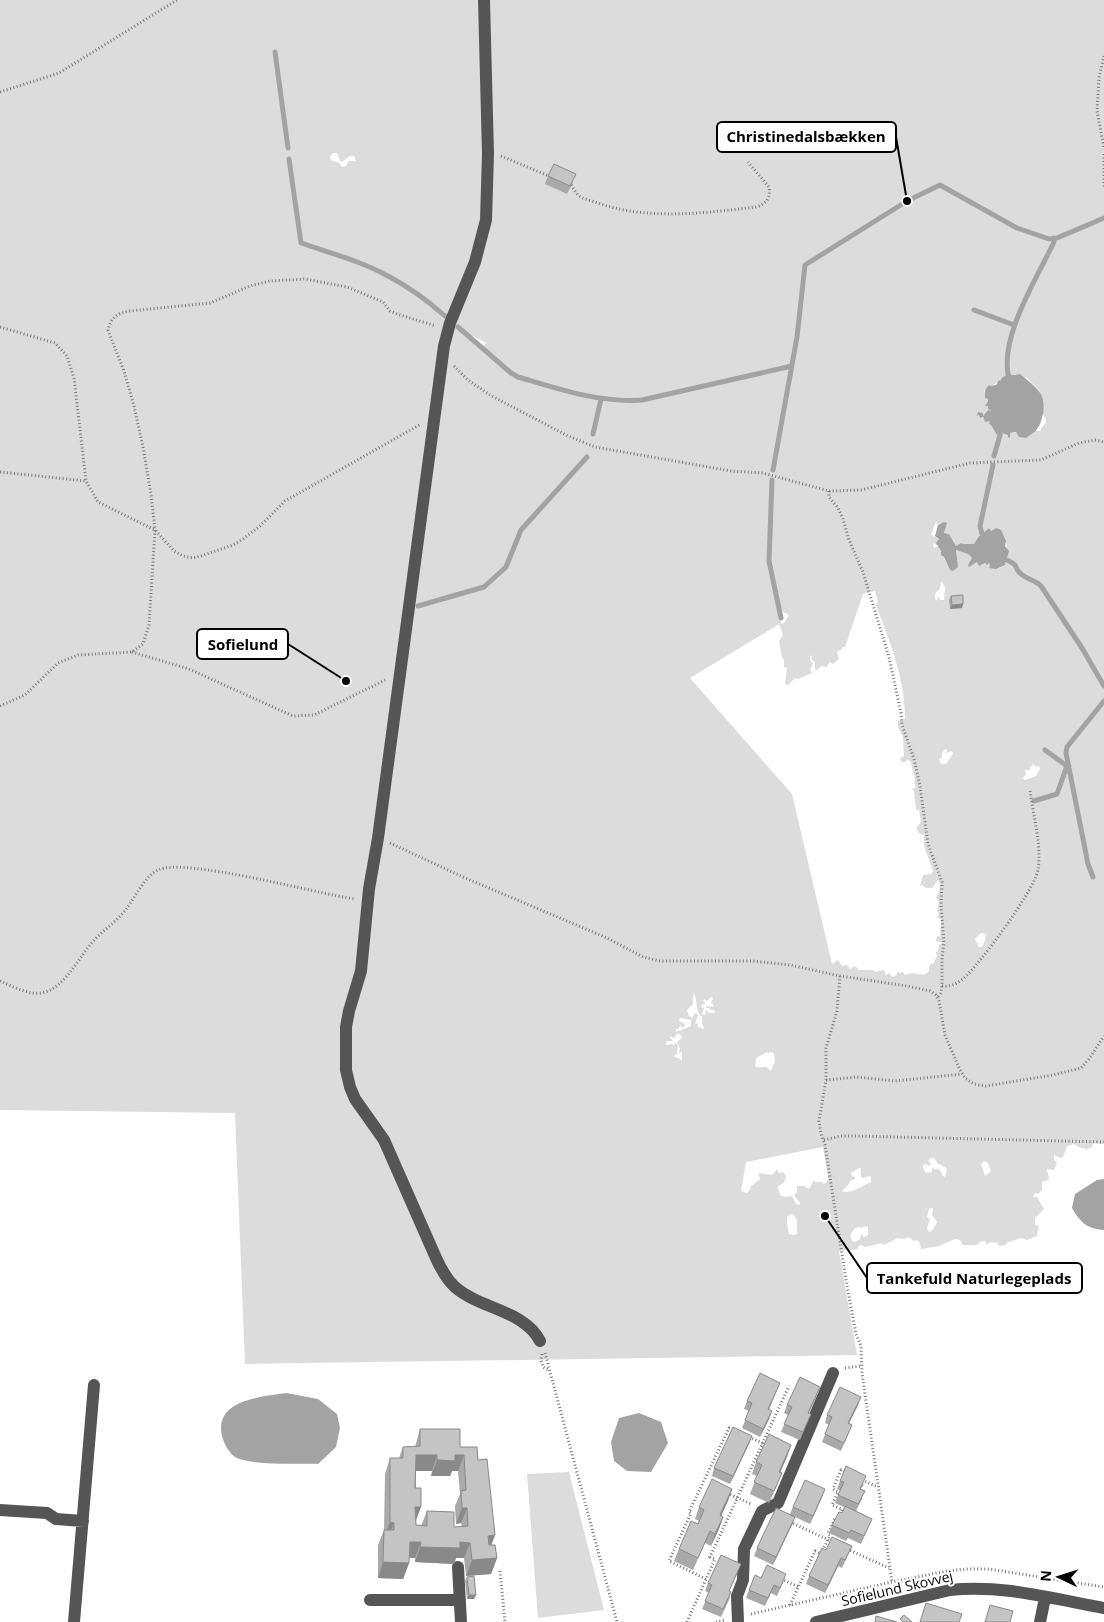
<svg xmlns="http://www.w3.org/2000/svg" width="1104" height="1622" viewBox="0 0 1104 1622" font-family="'Open Sans',sans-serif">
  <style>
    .green { fill: #dcdcdc; fill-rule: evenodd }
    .water { fill: #a3a3a3 }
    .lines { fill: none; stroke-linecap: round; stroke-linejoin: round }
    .stream { stroke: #a3a3a3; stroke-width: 5 }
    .path { stroke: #777; stroke-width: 3; stroke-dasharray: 1 2.5; stroke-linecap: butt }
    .minor { stroke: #555; stroke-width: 12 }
    .wall { fill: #a9a9a9; fill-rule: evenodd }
    .shaded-wall { fill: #898989 }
    .building { fill: #c4c4c4; stroke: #898989; fill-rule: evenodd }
    .labels { text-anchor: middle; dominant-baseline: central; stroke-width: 4; stroke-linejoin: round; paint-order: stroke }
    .street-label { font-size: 14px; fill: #000; stroke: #fff }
    .leader { fill: none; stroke: #000; stroke-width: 2 }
    .callout-dot { fill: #000; stroke: #fff; stroke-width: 2 }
    .callout { fill: #fff; stroke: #000; stroke-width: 2 }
    .callout-label { font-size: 15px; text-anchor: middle; font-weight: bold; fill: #000 }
  </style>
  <rect width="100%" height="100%" fill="#fff"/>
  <path class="green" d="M0,0H1104V1143L1102,1144L1093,1143L1092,1147L1085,1150L1084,1148H1081L1074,1144L1067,1146L1063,1157L1060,1158L1054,1155V1160L1057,1163L1054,1170L1047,1169L1049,1179L1044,1182L1042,1181V1190L1038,1194L1035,1193L1033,1197H1037L1044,1209L1035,1218V1225L1039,1226L1037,1236L1027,1240L1021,1238L1006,1243V1245L999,1246L997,1243L990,1242L987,1245L985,1241L980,1242L977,1245H963L960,1240L955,1239L939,1246L921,1249L920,1243L917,1240L914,1241L909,1237L904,1239L898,1238L884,1245L881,1243L866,1247L860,1245L857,1249L839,1251L857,1355L245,1364L235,1113L0,1110ZM333,153H337L340,161L342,162L350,156H354L356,161H349L346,166L342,167L339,163L331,160L330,157ZM473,336L486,343L482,348L475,346L476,343L469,338ZM1012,374L1027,378L1038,389L1043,399L1044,407L1042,414L1046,419V423L1041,428V431H1036L1026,438L1022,437L1016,431L1015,433H1010V435L1002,432V434L998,433L990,421H984V419L979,415L983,416L988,410L992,411L988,408V406H985L989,401L988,399L985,398L984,391C993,386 1003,377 1012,374ZM936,522L938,525L941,523L945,529L944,533L949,534L956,546L961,543L964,544H974L989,528L991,531L996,528C1007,536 1008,549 1007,562C1002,569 997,569 989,568L990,566L989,563L980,565L977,562H971L972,558L968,554L956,550L957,559L950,570L938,546L934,548L933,543L937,545V542L940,539L931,535ZM941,581L945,587L944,600H940L939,597L936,601C934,595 935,592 940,589ZM875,591L878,601L876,605C890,642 905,679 905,719L898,721V727L903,737L904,756L900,758L901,762H906L907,759L911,762C911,770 917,776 914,783L916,787L912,789L914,791L916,809L917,811L919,809L921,822L917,827V830L920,834L924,835V846L933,871L931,874L923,875L920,886L922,885L926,888H932L938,880C943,886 938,893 936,898L939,901L937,911L939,914L937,917L941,919L940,937L937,936L936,940V941L942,943L939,945L938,952H936V955L938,954L933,964L931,963L929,968V971L924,975L912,973L905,975L903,972L900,973L897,972V975L892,977L889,973L886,975L884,970L875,972L873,970H859L855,966L850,969L847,965L842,966L838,960L832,964L792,794L690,678L781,623L779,607L783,612L789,615L784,623L779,624L783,635L779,641L782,658L784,659V667L787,668L785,684L788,685L795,678L798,679L812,673L810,670L813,663L810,660V655L812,657L811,659L815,662V669L817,670L822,666L826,667L830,662L833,664L839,659L837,652L842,649V647H845L863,594ZM945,749L947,750L946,753L952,751L953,754L946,764H941L939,759L942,758V753ZM1034,764L1035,767L1039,766L1040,769L1036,776L1025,780L1023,778L1026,774L1025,770H1030V767ZM981,933L986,934L985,940L982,947H979L975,939ZM693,993C699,1001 694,1011 702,1016V1025H703L704,1029L698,1027V1023L695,1024L698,1015L695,1013L692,1018L689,1016L687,1010L693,1004ZM711,997L713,998L711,1003H712L714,1007L706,1006V1008H709L711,1010H714L715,1013H709L705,1009L706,1014L704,1015L702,1014L704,1008L701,1007L702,1005L706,1003L703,1001L704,999L707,1001ZM680,1018L691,1020V1026L676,1032V1029H678L680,1026L684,1028L685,1024L679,1021ZM677,1034H680L682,1038L677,1042L680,1048L679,1053L682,1052V1060L673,1056L677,1054L678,1045L675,1043L674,1045L671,1044L667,1045L666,1043L667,1041H673L669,1036L674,1038ZM767,1052L769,1054V1052H772L774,1054L775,1062L773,1065L771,1071L766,1067H755L756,1058ZM823,1147L828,1177L827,1182L824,1184L823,1182H815L814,1180L809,1189L804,1186H797V1192L794,1195L800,1203L799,1205L796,1204L792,1196L787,1197L781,1196L778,1189V1186L784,1183L786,1176L783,1172L779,1173L777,1169L772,1175L758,1173L760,1179L751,1186V1188L747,1193L741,1191L746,1162ZM931,1158H934L938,1164H940L947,1169L945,1177L943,1176L940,1170L932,1168V1172L926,1173L923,1168V1165L926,1164L929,1166L931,1164L928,1161ZM984,1161L988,1163L991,1171L985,1176L981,1164ZM859,1168H861V1176L863,1178L869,1176L871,1177V1182C861,1186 856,1192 844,1192L842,1191L849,1184L850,1181L855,1179V1177L852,1176L851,1173ZM933,1208L932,1215L937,1222L933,1230L929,1232L927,1228L930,1219L927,1217L929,1209ZM791,1214L794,1215L797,1220V1234L793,1235L789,1234L787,1224V1217ZM864,1226L868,1227V1235L864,1237L861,1234L860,1239L855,1242L852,1241L850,1235L855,1228L859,1227L862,1228Z
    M569,1472L604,1610L538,1618L527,1474Z"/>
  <path class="water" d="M1008,374L1015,375L1020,374C1039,390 1049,395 1041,421C1040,426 1037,428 1036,431L1026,438L1019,437L1016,432L1010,433V437L1008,438V435L1002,433L1003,435L999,433L997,435L991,425L989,424L990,421L985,422L983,417L980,418L979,415L977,416L978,412L983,413V416L988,410L992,411L988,409V406H985L988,401V399L985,398C984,392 985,389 989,385L990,386L996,385L999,380L1000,381L1002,378Z
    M944,522L947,523L944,533L949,534L956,546L961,543L964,544H974L979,536H982V534L989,528L991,531L996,528L1001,530L1006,541L1005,546L1009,551L1005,565L996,569L989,568L990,566L989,563L987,565L985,563L979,566L977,562L969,567L968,565L972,558L968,554L956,550L958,567L953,571L950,570L944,557L941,555V551L936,543L939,539L935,536L938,525Z
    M1104,1179V1230C1087,1229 1080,1222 1072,1208L1075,1194L1097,1180Z
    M286,1393L318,1399L337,1414L340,1428L336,1447L318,1464C296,1463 257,1466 237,1458C230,1455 224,1444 222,1436C214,1399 262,1397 286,1393Z
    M639,1413L661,1422L668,1443L651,1472L627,1471L614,1461L611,1442L619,1418Z"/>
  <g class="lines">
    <path class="stream" d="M275,52L288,148
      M289,159L301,243C330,253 361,261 388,276C409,287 427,300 445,316
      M974,310L1014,325
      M458,327L511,373L518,377C559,389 599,403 642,400L792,366
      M1008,374C1001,334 1037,278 1054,242V238
      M593,434L601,399
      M994,456L1000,435
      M773,470L797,337L805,265L907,201L940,185L1017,228L1049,239L1057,238L1104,218
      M772,480L769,561L781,618
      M982,534L980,526L993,465
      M1007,560C1020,566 1013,567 1020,573C1026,579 1035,580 1041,586L1082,648L1104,686
      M418,606L484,587L506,567L521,530L587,457
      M1045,750L1067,766H1069
      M1034,801L1057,794L1067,766
      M1093,877L1088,864L1066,753L1067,747L1104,701"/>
    <path class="path" d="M1104,56L1099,78L1097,111L1104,148
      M0,92L59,73L177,0
      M1104,154V187
      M501,156L549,176
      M571,185C574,189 575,192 578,195C583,199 589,200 595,202C646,221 704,213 756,207C766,204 771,198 769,187L748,162
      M0,327L55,343L67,356L74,378L86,481L98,502L155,530L174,551L183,556L193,558L201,556L233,545L243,539L260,526L285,501L421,424
      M454,366L468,380L490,395L566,435L595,447L731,471L763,473L829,491L861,490L970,463L1041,460L1079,443L1095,440L1104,442
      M0,472L86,481
      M829,491V497L838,508L843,519L849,540L863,572L889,657L901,713L902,725L914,759L920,786L928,844L942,882L941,905L944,943L942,958V986L941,993L938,997
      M132,652L189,669L293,716L314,715L385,680
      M0,706L25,695L58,663L78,655L132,652L143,644L149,625L155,530L151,494L143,447L134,406L124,371L108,330C111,317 118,313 130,311L210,303L250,286L270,281L305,279L347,287L383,302L390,311L397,314L436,326
      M390,843L463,877L607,938L643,957L660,961H753L790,965L840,976L907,986L930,991L936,995L939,1001L945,1035L960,1070L965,1078L974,1084L986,1086L1053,1075L1081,1068L1089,1059L1104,1036
      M840,976L837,1011L826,1048V1080L819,1121L821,1134L825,1145L847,1286L856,1334L861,1346L862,1373L892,1582
      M0,981C10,985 21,991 32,993C60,997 75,963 90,945C101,931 117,922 127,908C135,897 146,875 158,870C184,857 318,894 355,899
      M942,986C950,987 956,984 963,979C980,964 1034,891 1038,870C1042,845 1033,816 1030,790
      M826,1080L857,1077L895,1081L962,1074
      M824,1140L841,1136H854L1104,1142
      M545,1353L617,1622
      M542,1354L541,1360L543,1367L549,1370
      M845,1368L861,1366
      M749,1437L766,1445
      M862,1480L878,1487
      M727,1493L751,1504
      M790,1522L835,1543
      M847,1549L889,1568
      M500,1571L505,1622
      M706,1579L669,1561L691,1513L689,1512L729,1428L734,1430
      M781,1579L799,1587
      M790,1605L815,1551L821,1554L830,1535L828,1534L835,1518L838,1519L842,1509L832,1505L838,1492L833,1489L841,1470L847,1473
      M751,1614L892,1582L947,1571L968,1569H989L1104,1587
      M687,1622L715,1559L710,1557L789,1386
      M716,1622L725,1620"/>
    <path class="minor" d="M484,0L488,154L486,220L475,262L450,323L444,346L378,838L369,889L361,971L349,1011L346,1027V1070L350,1087L355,1099L384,1140L436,1258C441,1269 446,1279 455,1287C480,1309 524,1310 540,1341
      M0,1510L47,1513L56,1519L83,1521
      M458,1567L461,1622
      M370,1600H460
      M74,1622L94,1385
      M738,1622L737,1596L743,1580L744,1549L762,1511L778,1503L833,1373
      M816,1622L950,1590C1001,1584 1054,1599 1104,1608
      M1040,1622L1045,1598"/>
  </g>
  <path class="wall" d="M548,176L573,182L567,194L545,184Z
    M951,596L962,608L950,609L949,600Z
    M780,1383L769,1410L772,1411L769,1419L760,1437L742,1428L749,1411L744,1409L747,1401Z
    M817,1395L809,1413L811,1414L800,1440L781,1432L788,1415L784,1413L787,1405Z
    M858,1405L849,1423L852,1425L841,1451L822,1442L829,1425L825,1423L827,1415Z
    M420,1429L460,1447L478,1460L495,1535L491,1545L497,1558L491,1574L466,1576L464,1558H456L454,1564L415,1562V1558H409V1563L403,1579L378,1578V1545L384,1530L385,1474L390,1458H399L403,1447H415ZM416,1471H432L431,1476H450L452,1471H458L460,1494L455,1506L456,1524L461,1523L462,1527H454L427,1511L421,1526L416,1525Z
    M752,1436L730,1484L712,1476L714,1468Z
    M791,1445L780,1472L782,1473L777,1485L769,1503L750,1494L757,1476L752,1474L756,1462Z
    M840,1481L864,1484L861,1489L862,1499L856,1511L872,1519L861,1544L848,1538L846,1541L829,1533L832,1525L842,1513L844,1507L835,1503L840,1490L837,1489Z
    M732,1489L721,1516L723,1517L719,1529L711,1546L705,1543L693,1570L674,1561L679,1549L698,1524L699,1521L695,1519L699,1507Z
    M822,1497L810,1524L795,1517L773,1565L754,1556L757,1548L790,1514L793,1507Z
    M852,1546L842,1568L838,1566L825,1593L806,1584L809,1576L826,1550Z
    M738,1572L729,1591L731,1592L729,1600L721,1617L702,1609L709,1593L705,1591L708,1583Z
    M467,1577L474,1599H467L465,1581Z
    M761,1578L783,1582L777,1596L771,1593L765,1606L746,1598L749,1590Z"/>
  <path class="shaded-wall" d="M963,604L962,608L950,609L952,605Z
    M861,1397L858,1405L845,1431L848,1423Z
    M772,1411L769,1419L760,1437L763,1429Z
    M752,1436L749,1444L730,1484L733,1476Z
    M791,1445L787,1457L775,1484L779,1472Z
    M416,1455H437L432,1471H410Z
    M455,1455H464L458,1471H452L450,1476H431L437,1460Z
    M732,1489L728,1501L716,1527L720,1515Z
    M825,1489L822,1497L810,1524L813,1516Z
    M415,1507H421L415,1523Z
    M462,1508H467L461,1523L456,1524Z
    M723,1517L719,1529L711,1546L715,1534Z
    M795,1517L792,1525L773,1565L776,1557Z
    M390,1522L394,1523L388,1538H384Z
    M495,1535L489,1551L488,1536Z
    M410,1542H421L415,1558L404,1557Z
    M460,1542L470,1543L464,1558H456L454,1564L415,1562L420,1547Z
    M497,1558L491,1574L466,1576L472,1560Z
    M841,1558L838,1566L825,1593L828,1585Z
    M383,1562L409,1563L403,1579L378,1578Z
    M469,1595H476L474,1599H467Z"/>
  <path class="building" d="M554,164L576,174L570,186L548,176Z
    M963,595V604L952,605L951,596Z
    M760,1373L780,1383L768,1409L772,1411L763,1429L745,1420L752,1403L747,1401Z
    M800,1377L820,1387L808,1413L811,1414L803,1432L784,1424L792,1407L787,1405Z
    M840,1387L861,1397L848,1423L852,1425L844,1443L825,1434L832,1417L827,1415Z
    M733,1427L752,1436L733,1476L714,1468Z
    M420,1429H460V1447H477L478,1460L487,1459L495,1535L488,1536L489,1545H495L497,1558L472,1560L470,1543L460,1542V1548L420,1547L421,1542H410L409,1563L383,1562L384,1530H394V1523L390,1522V1458H403V1447L420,1446ZM416,1455H437V1460L455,1461V1455H464L466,1490L461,1491L462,1508H467L468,1526L454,1527V1512L427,1511V1526L416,1525L415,1507H421V1488H415Z
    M769,1434L791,1445L779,1472L782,1473L774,1491L754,1482L762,1465L756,1462Z
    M846,1466L866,1476L860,1489L865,1491L858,1504L838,1495L844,1482L840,1481Z
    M712,1479L732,1489L720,1515L723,1517L715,1534L710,1531L698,1558L679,1549L691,1521L698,1524L704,1510L699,1507Z
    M805,1480L825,1489L813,1516L793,1507Z
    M845,1506L872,1519L864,1536L851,1530L849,1533L832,1525L839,1512L842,1513Z
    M776,1508L795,1517L776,1557L757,1548Z
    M832,1537L852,1546L845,1560L841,1558L828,1585L809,1576L822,1548L826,1550Z
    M721,1555L741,1564L729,1591L731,1592L723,1609L705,1601L712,1585L708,1583Z
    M767,1565L786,1574L780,1588L774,1585L768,1598L749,1590L755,1575L761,1578Z
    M474,1576L476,1595H469L467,1577Z
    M926,1603L962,1614L959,1622H920Z
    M990,1605L1013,1611L1010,1622H985Z
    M904,1615L912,1622H903L900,1619Z
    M876,1616L897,1622H875Z"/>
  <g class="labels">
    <g class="street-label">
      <text transform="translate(897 1588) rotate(-13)">Sofielund Skovvej</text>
    </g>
  </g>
  <path class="leader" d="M907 201L896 137M346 681L288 644M825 1216L867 1278"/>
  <g class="callout-dot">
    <circle cx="907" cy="201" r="5"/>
    <circle cx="346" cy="681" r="5"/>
    <circle cx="825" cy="1216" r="5"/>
  </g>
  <g class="callout">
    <rect x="717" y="122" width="179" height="30" rx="5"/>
    <rect x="197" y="629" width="91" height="30" rx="5"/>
    <rect x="867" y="1263" width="215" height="30" rx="5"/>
  </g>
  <g class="callout-label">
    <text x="806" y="142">Christinedalsbækken</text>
    <text x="243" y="650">Sofielund</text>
    <text x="974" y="1284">Tankefuld Naturlegeplads</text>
  </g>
  <g transform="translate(1059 1577) rotate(274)" stroke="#ffffff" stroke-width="4" paint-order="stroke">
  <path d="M0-4L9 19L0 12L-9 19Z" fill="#000000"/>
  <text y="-8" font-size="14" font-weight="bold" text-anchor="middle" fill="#000000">N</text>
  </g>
</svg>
